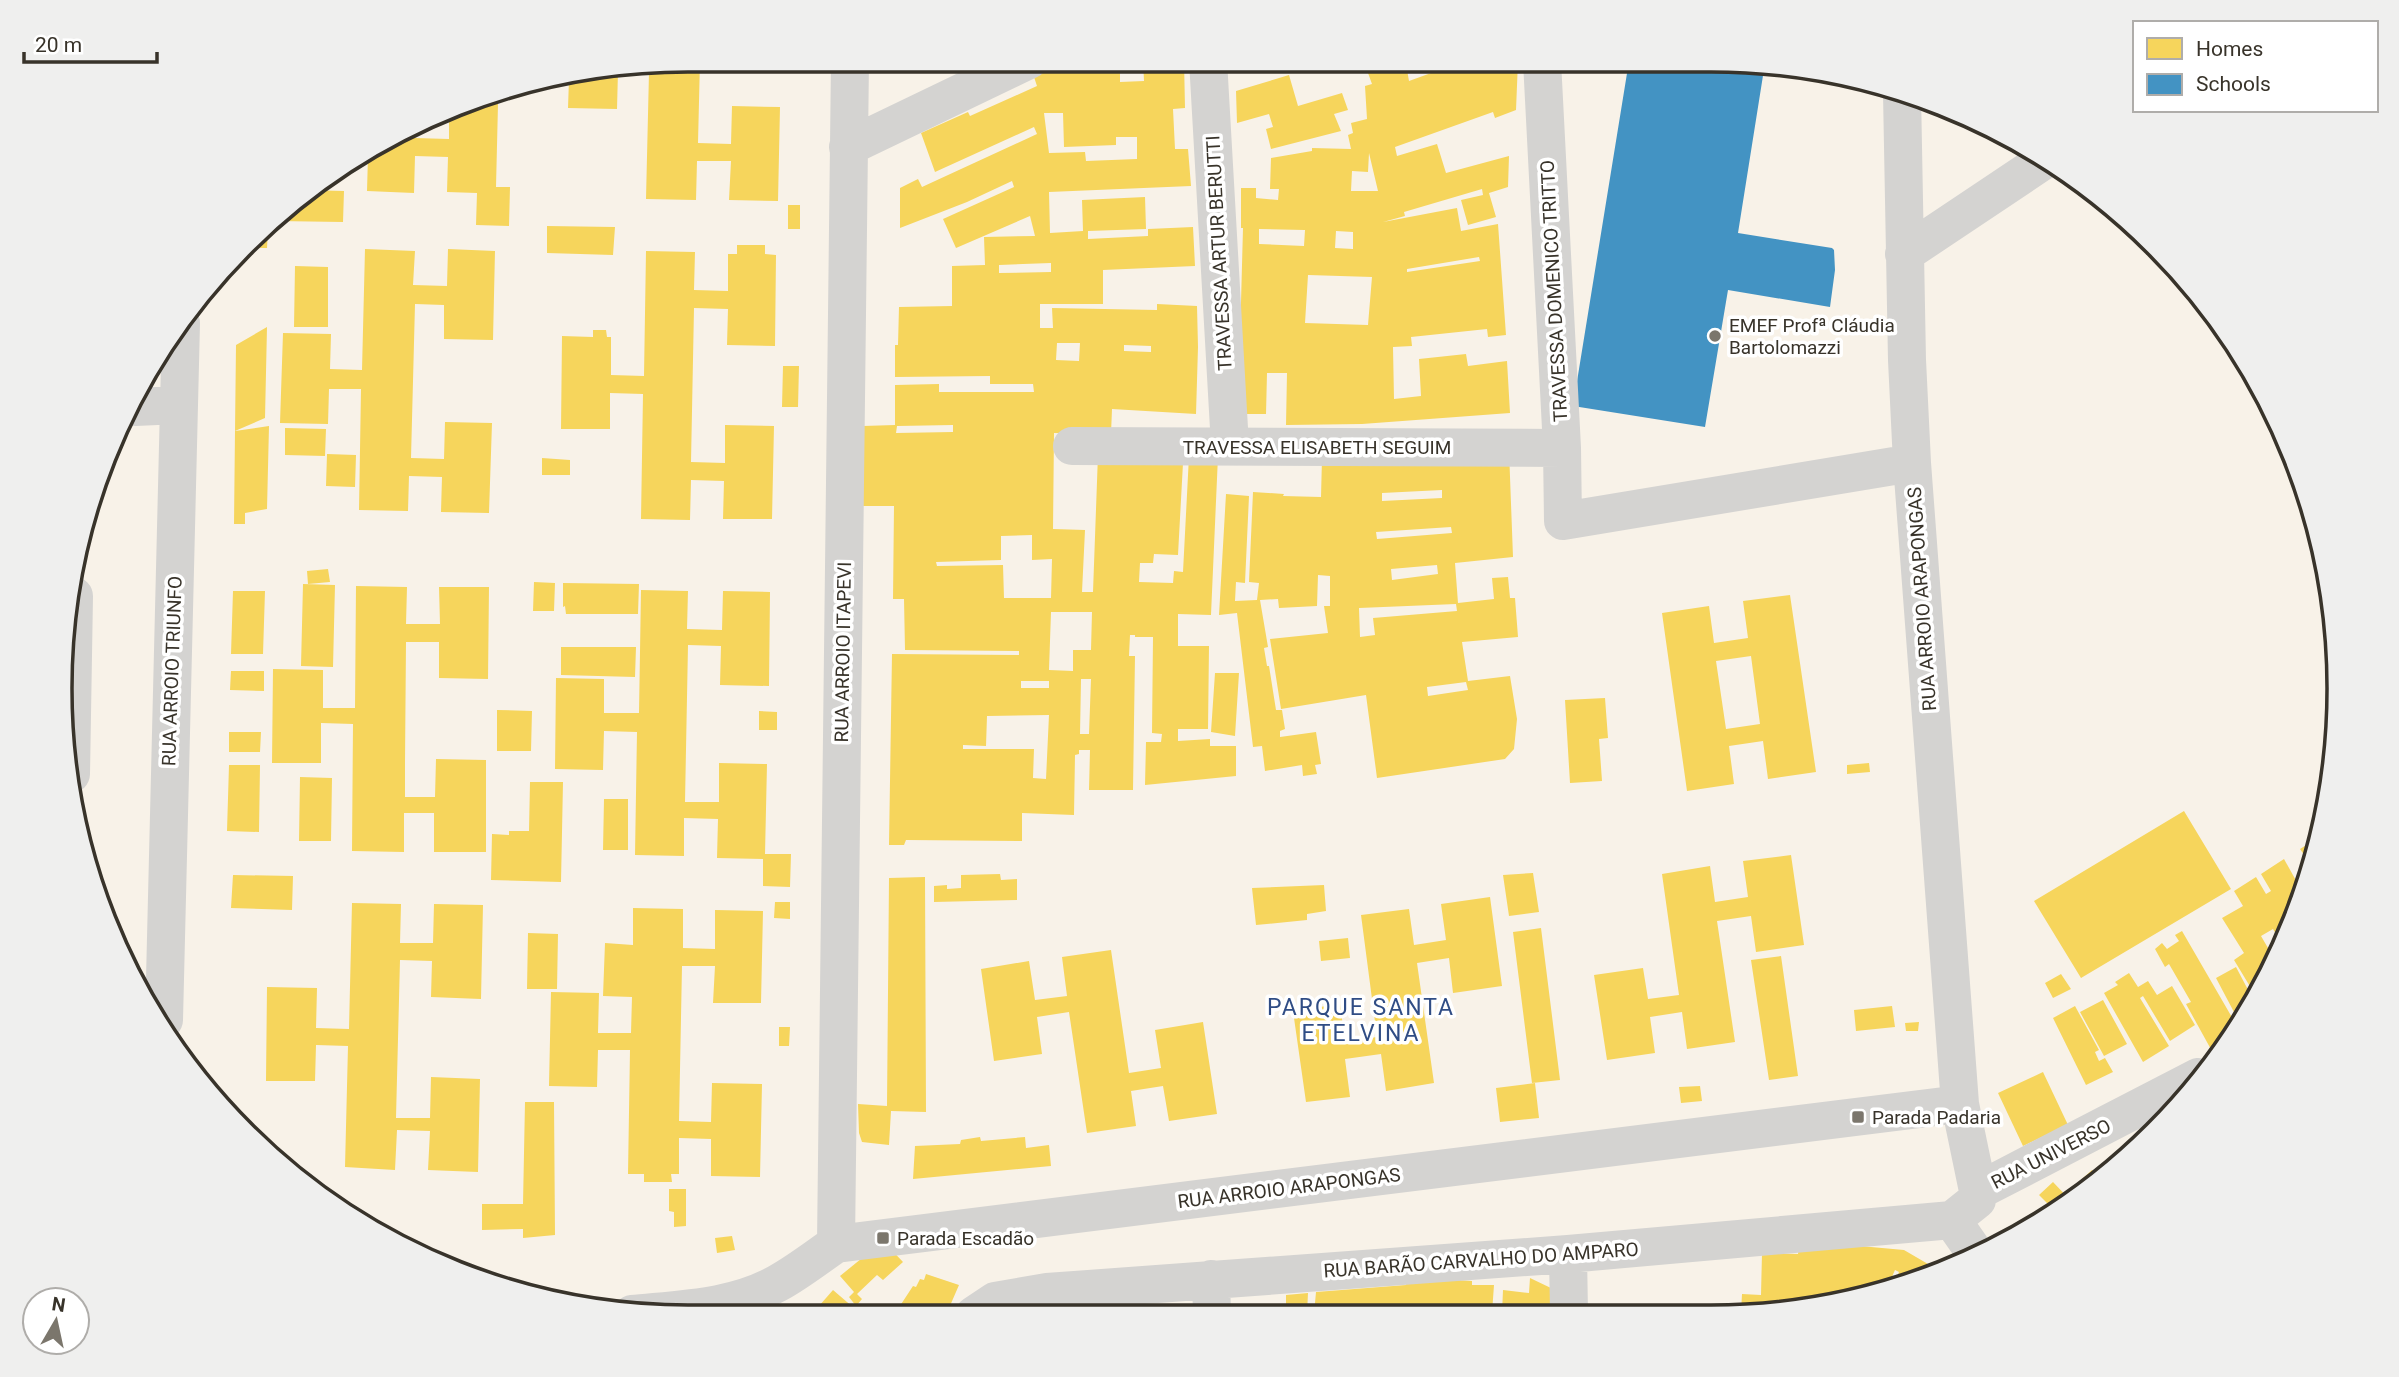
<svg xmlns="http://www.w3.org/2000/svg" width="2399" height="1377" viewBox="0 0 2399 1377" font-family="Roboto,sans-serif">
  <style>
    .homes { fill: #f6d55c; fill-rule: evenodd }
    .schools { fill: #4393c3 }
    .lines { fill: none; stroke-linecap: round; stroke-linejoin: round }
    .minor { stroke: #d4d3d1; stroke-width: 38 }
    .poi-dot { fill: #7b766c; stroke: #fff; stroke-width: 2.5 }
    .labels { text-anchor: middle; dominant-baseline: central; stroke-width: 7; stroke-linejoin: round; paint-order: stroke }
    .street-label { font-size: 19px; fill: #38332a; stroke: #fff }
    .poi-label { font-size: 19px; fill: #38332a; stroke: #fff; text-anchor: start }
    .quarter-label { font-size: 23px; letter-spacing: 2px; fill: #304d85; stroke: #fff }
    .rim { fill: none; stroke: #38332a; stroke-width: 3.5 }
  </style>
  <rect width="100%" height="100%" fill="#f8f2e8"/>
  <path class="homes" d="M688,60H700L698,143L731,144L732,106L780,107L778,201L729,200L731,161H697L696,200L646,199L649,72L626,70Z
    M1062,60H1137L1120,68V82L1144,81L1143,60H1184L1185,108L1173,109L1175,149H1188L1191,186L1049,192L1050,233L1083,231L1082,200L1145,197L1146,229L1088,231V239L1148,236V229L1193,227L1195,266L1103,270V304H1040V328H1053L1052,308L1157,310V304L1197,306L1198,347L1196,414L1112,409L1111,434L1054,433L1053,529L1085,530L1082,592H1093L1098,454L1183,463L1178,555L1154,554L1153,563H1140L1139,582L1173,583L1174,571L1183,572L1189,456H1218L1211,615L1178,614V646H1209L1208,729H1178V741L1210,739V746H1236V776L1145,785L1146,742H1161L1162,734L1152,733L1153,637H1135V635H1130L1129,656H1135L1133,790H1089L1090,750H1079V754L1075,755L1074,815L1022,813V841L906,840L904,845H889L892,654L1019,655V651L905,650L904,599H893L894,506H861L863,426L895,425V385L939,384V392H1034L1033,384H990V376L895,377V345H898L899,307L952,306V266L985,265L984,237L1035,236L1030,216L956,248L943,219L1014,187L1012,181L967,202L900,228V188L918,179L922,187L1037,134L1034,127L935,172L921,133L968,112L970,116L1037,86L1033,74ZM1044,113H1063L1064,147L1116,145V137H1137V159L1086,161L1085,152L1049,153ZM1051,263V272L999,273V265ZM1057,343H1080L1079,361L1056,360ZM1124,345L1151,346V352L1124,351ZM953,425V432L896,433L897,426ZM1032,535V560L1052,559L1051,598H1004L1003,565L937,566L936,562L1001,560V536ZM1051,612H1092L1091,650H1073V671L1049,670ZM1081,679H1091L1089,734H1080ZM1021,681H1049V688H1021ZM1049,715L1046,779L1033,778L1034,749H963V745L986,746L987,716Z
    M1254,60H1278V61L1256,68Z
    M1371,60H1415L1406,64L1409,81L1467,60L1518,61L1516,110L1495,118L1493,112L1395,147L1397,156L1437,144L1446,173L1509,156L1508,187L1489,193L1496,217L1468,225L1461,200L1483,195L1482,189L1404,212L1405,216L1383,222L1457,208L1461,231L1498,224L1506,335L1488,337L1487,329L1411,337L1412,346L1393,347L1394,399L1421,396L1419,359L1466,354L1468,366L1507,361L1510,413L1362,424L1286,425L1287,373H1267L1266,414H1238L1243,228H1241V188H1256V198L1278,200L1279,189H1270L1271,158L1312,151V148L1351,149L1348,135L1353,133L1351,123L1367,119L1365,86L1372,84L1368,73L1375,72ZM1369,153L1378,191H1351L1352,171L1368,172ZM1259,229L1305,230L1304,246L1259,244ZM1336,231L1353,232V249L1335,248ZM1479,257L1480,261L1407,272V269ZM1308,275L1372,277L1368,325L1305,323Z
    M618,71L617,109L568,108L569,79Z
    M1289,75L1298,106L1342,93L1348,110L1334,114L1341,131L1271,149L1266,129L1273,127L1269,114L1237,123L1236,91Z
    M468,103L498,104L496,187H510L509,226L476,225L477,193L447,192L448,157L415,156L414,193L367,191L368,156L414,131V138L449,139V113Z
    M305,190L344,191L343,222L276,221Z
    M788,205H800V229H788Z
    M547,226L615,227L613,255L547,253Z
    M268,230L267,248H251L253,245Z
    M737,245H765V254L776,255L775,346L727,345L728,309L694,308L691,462L725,463V425L774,426L772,519H723L724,481L691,480L690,520L641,519L643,394L610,393V429H561L562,336L593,337V330H606L607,337H611V375L644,376L646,251L695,252L694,290L728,291V254H737Z
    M365,249L415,251L413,285L447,286L448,249L495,251L493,340L444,339V305L415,304L411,458L444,459L445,422L492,423L489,513L441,512L442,477L409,476L408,511L359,510L361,389H329L328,424L280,423L283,333L331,334L330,369L362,370Z
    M295,266L328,267V327H294Z
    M267,327L265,418L235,431L236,345Z
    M783,366H799L798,407H782Z
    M269,426L267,509L245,513V524H234L235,431Z
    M285,428L326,429L325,456L285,455Z
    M1509,450L1513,557L1455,563L1458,603L1494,599L1492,578L1508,577L1510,598H1515L1518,637L1462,642L1468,681L1510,676L1517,719L1514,749L1505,759L1377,778L1366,695L1281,709L1270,639L1328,633L1324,606H1330V576L1318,575L1317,606L1279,608L1278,599L1260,600L1268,647L1264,648L1267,666H1269L1276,710H1282L1285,729L1280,731V737L1316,732L1321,764L1315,765L1317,774L1303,776L1302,765L1265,771L1262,746L1253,747L1237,613L1219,615L1226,494L1249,496L1245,583L1236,582L1235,601L1257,600L1259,583L1249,582L1253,492L1284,494L1283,496L1321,497L1322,458ZM1442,490V498L1382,501V493ZM1451,527L1452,533L1377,539L1376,532ZM1437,565L1438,574L1392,580L1391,569ZM1456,604L1457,611L1373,618L1375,635L1360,637L1359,608ZM1466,682L1468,690L1428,696L1427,687Z
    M327,454L356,455L355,487L326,486Z
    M542,458L570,460V475H542Z
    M328,569L330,582L308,584L307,571Z
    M534,582L555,583L554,611H533Z
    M563,583L639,584L638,614H566L565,606L563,607Z
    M303,584L335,585L333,667L301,666Z
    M356,586L407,587L406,624H440L439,587H489L488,679L439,678V642H406L405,762V797H435L436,759L486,760V852H434V813H404V852L352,851L353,724L321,723V763H272L273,669L323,670V708H355Z
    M641,590L688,591L687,629L722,630L723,591L770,592L769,686L720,685L721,646L688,645L685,802H719V763L767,764L765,854H791L790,887L763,886V859L717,858L718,819L684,818V856L635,855L637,732L604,731L603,770L555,769L556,678L604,679V713H639Z
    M233,591H265L263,654H231Z
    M1790,595L1816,772L1768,779L1763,741L1729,746L1734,784L1687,791L1662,613L1709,606L1714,643L1748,638L1743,601ZM1751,656L1760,724L1726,729L1716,661Z
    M561,647H636L635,677L561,675Z
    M231,671H264V691L230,690Z
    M1215,673H1239L1235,736L1211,732Z
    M1605,698L1608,738L1599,739L1602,781L1570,783L1565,700Z
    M497,710L532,711L531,751H497Z
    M759,711L777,712V730H759Z
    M229,732H261L260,752H229Z
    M1869,763L1870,772L1847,774V765Z
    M229,765H260L259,832L227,831Z
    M300,777L332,778L331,841H299Z
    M530,782H563L561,882L491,880L492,834L509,835V831H529Z
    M604,799H628V850H603Z
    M2184,811L2231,889L2081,978L2034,901Z
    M2319,837L2316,850L2309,876L2301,864L2307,859L2300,849Z
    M1791,855L1804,945L1756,952L1751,916L1717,921L1735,1042L1687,1049L1682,1012L1650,1017L1655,1053L1607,1060L1594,975L1643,968L1648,999L1679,995L1662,874L1710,866L1715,902L1748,897L1743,861Z
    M2284,859L2304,895L2294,916L2288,920L2291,924L2282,944L2273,929L2261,936L2275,960L2257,998L2234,960L2244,953L2222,918L2243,906L2234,891L2256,877L2266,894L2271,891L2261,874Z
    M1533,873L1539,912L1509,916L1503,875Z
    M1000,874L1001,880L1017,879V900L934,902V886L947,885V889L961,888V875Z
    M233,875L293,876L292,910L231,908Z
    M925,877L926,1112L891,1111L889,1145L862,1142L859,1133L858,1104L887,1106L889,878Z
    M1324,885L1326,911L1307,914V920L1256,925L1252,888Z
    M1490,897L1502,986L1453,993L1449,958L1417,963L1434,1083L1386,1091L1381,1054L1345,1059L1350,1097L1306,1102L1293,1011L1340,1004L1345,1041L1377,1037L1361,915L1409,909L1414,945L1446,940L1441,904Z
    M775,902H790V919L774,918Z
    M352,903L401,904L400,943H433L434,904L483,905L481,999L431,997L432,961L400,960L396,1118H430L431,1077L480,1079L478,1172L428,1170L430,1131L397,1130L395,1170L345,1167L348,1046L316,1045L315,1081H266L267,987L317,988L316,1028L349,1029Z
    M633,908L683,909V948L715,949V910L763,911L761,1003H713L715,966H682L679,1121L711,1122L712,1083L762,1084L760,1177L711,1176V1139L679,1138V1174H671L672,1182H644V1174H628L630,1050H598L597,1087L549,1086L551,992L599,993L598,1033H631L632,997L603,996L605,943L633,945Z
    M1541,928L1560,1080L1532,1083L1513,932Z
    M2182,931L2237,1026L2220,1049L2213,1053L2186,1004L2191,1002L2169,964L2165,967L2155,949L2162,943L2167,949L2179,941L2175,935Z
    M528,933L558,934L557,989H527Z
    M1348,938L1350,958L1321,961L1319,941Z
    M1111,950L1129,1073L1161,1068L1155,1030L1203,1022L1217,1114L1169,1121L1163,1086L1131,1091L1136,1126L1087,1133L1069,1012L1037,1017L1042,1054L994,1061L981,969L1029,961L1035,1000L1067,996L1062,957Z
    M1781,956L1798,1076L1769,1080L1751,960Z
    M2236,967L2255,1003L2235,1014L2216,978Z
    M2129,973L2138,987L2148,981L2157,995L2172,986L2195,1025L2170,1041L2143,996L2140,998L2169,1046L2143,1062L2104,993L2118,985L2115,982Z
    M2061,974L2071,989L2053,998L2045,983Z
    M2103,1000L2127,1044L2104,1056L2080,1012Z
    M1892,1006L1895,1027L1856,1031L1854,1010Z
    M2075,1006L2099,1050L2095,1052L2099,1061L2105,1058L2113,1072L2086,1085L2053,1018Z
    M1919,1022L1918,1031H1906L1905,1023Z
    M779,1027H790L789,1046H779Z
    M2043,1072L2068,1125L2023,1146L1998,1093Z
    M1535,1083L1539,1118L1500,1122L1496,1088Z
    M1700,1086L1702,1101L1681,1103L1679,1087Z
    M525,1102H554L555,1235L523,1238V1229L482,1230V1204H523Z
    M980,1137L981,1141L1025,1137L1026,1148L1049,1145L1051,1166L913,1179L915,1146L960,1144L961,1140Z
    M2092,1170L2099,1179L2079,1196L2072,1188Z
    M2053,1182L2072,1202L2057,1213L2039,1195Z
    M669,1189H686V1226L674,1227V1212L669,1211Z
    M732,1236L735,1250L717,1253L715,1238Z
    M883,1241L903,1262L883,1280L877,1275L857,1294L862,1299L856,1306L849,1297L854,1292L840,1276Z
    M1799,1245H1849L1904,1250L1940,1271L1913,1284L1892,1289L1899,1272L1895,1270L1886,1290L1792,1312H1741L1742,1294L1761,1295L1762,1253L1798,1254Z
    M926,1274L959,1285L946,1315H894L913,1286L916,1287L920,1279L924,1280Z
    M1407,1277L1472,1281V1285H1494L1492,1313H1443V1310H1437V1313L1314,1314L1316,1292L1406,1285Z
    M1530,1278L1553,1289V1313H1502L1503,1290L1529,1293Z
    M833,1290L854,1308L848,1315L815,1316L812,1314Z
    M1308,1293L1307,1314H1286V1295Z
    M1135,1303V1314L1047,1315V1313L1066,1311V1304Z
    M1166,1307L1191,1311L1193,1314H1166Z"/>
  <path class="schools" d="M1629,61H1751L1765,63L1738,233L1832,248L1834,250L1835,270L1830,307L1728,290L1705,427L1573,406Z"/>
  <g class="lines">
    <path class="minor" d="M1208,60L1230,446
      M1542,61L1562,448L1563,521L1912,463
      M848,147L1029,60
      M1904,254L2046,159
      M135,407L179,405
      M1072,446L1562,448
      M71,774L74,596
      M164,1020L181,323
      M1978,1191L2198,1077
      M1952,1220L1975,1253
      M836,1244L850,60
      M1568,1254L1569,1313
      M1211,1279L1212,1314
      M632,1314C681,1309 734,1308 778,1283C798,1272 817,1257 836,1244L1960,1104
      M974,1315L995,1301L1047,1292L1568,1254L1952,1220L1977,1200L1978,1191L1960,1104L1912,463L1907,360L1902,93"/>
  </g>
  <g class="poi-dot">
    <circle cx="1715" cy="336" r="7"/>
    <rect x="1851" y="1110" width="14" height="14" rx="3.5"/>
    <rect x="876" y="1231" width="14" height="14" rx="3.5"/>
  </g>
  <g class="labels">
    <g class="street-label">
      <text transform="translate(1219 253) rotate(-93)">TRAVESSA ARTUR BERUTTI</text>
      <text transform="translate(1554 291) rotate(-93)">TRAVESSA DOMENICO TRITTO</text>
      <text x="1317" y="447">TRAVESSA ELISABETH SEGUIM</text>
      <text transform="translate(1922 599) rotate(-94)">RUA ARROIO ARAPONGAS</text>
      <text transform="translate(843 652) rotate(-89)">RUA ARROIO ITAPEVI</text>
      <text transform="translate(172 671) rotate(-88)">RUA ARROIO TRIUNFO</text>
      <text transform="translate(2051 1154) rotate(-27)">RUA UNIVERSO</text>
      <text transform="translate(1289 1188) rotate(-7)">RUA ARROIO ARAPONGAS</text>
      <text transform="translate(1481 1260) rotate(-4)">RUA BARÃO CARVALHO DO AMPARO</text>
    </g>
    <g class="poi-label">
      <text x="1729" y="325">EMEF Profª Cláudia<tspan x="1729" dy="22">Bartolomazzi</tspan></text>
      <text x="1872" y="1117">Parada Padaria</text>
      <text x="897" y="1238">Parada Escadão</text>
    </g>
    <g class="quarter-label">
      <text x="1361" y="1007">PARQUE SANTA<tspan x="1361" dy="26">ETELVINA</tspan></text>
    </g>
  </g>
  <path d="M0 0H2399V1377H0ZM688 72H1711A616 616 0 0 1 2327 688V689A616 616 0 0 1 1711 1305H688A616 616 0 0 1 72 689V688A616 616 0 0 1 688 72Z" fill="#efefee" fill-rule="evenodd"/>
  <path class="rim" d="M688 72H1711A616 616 0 0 1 2327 688V689A616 616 0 0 1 1711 1305H688A616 616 0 0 1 72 689V688A616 616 0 0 1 688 72Z"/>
  <rect x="2133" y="21" width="245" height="91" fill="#ffffff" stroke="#afadaa" stroke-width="2"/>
  <rect x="2147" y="38" width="35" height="21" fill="#f6d55c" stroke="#afadaa" stroke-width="2"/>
  <text x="2196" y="56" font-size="21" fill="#38332a">Homes</text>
  <rect x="2147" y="74" width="35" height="21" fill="#4393c3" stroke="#afadaa" stroke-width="2"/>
  <text x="2196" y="91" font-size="21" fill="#38332a">Schools</text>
  <g transform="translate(56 1321) rotate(9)"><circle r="33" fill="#ffffff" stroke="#afadaa" stroke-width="2"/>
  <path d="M0-5L12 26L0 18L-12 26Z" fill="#7b766c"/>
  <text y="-10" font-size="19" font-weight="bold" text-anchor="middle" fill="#38332a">N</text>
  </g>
  <path d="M24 52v10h133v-10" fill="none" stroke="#38332a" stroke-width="3.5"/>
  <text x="35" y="52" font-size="21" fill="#38332a" stroke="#ffffff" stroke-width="5" paint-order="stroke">20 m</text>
</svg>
